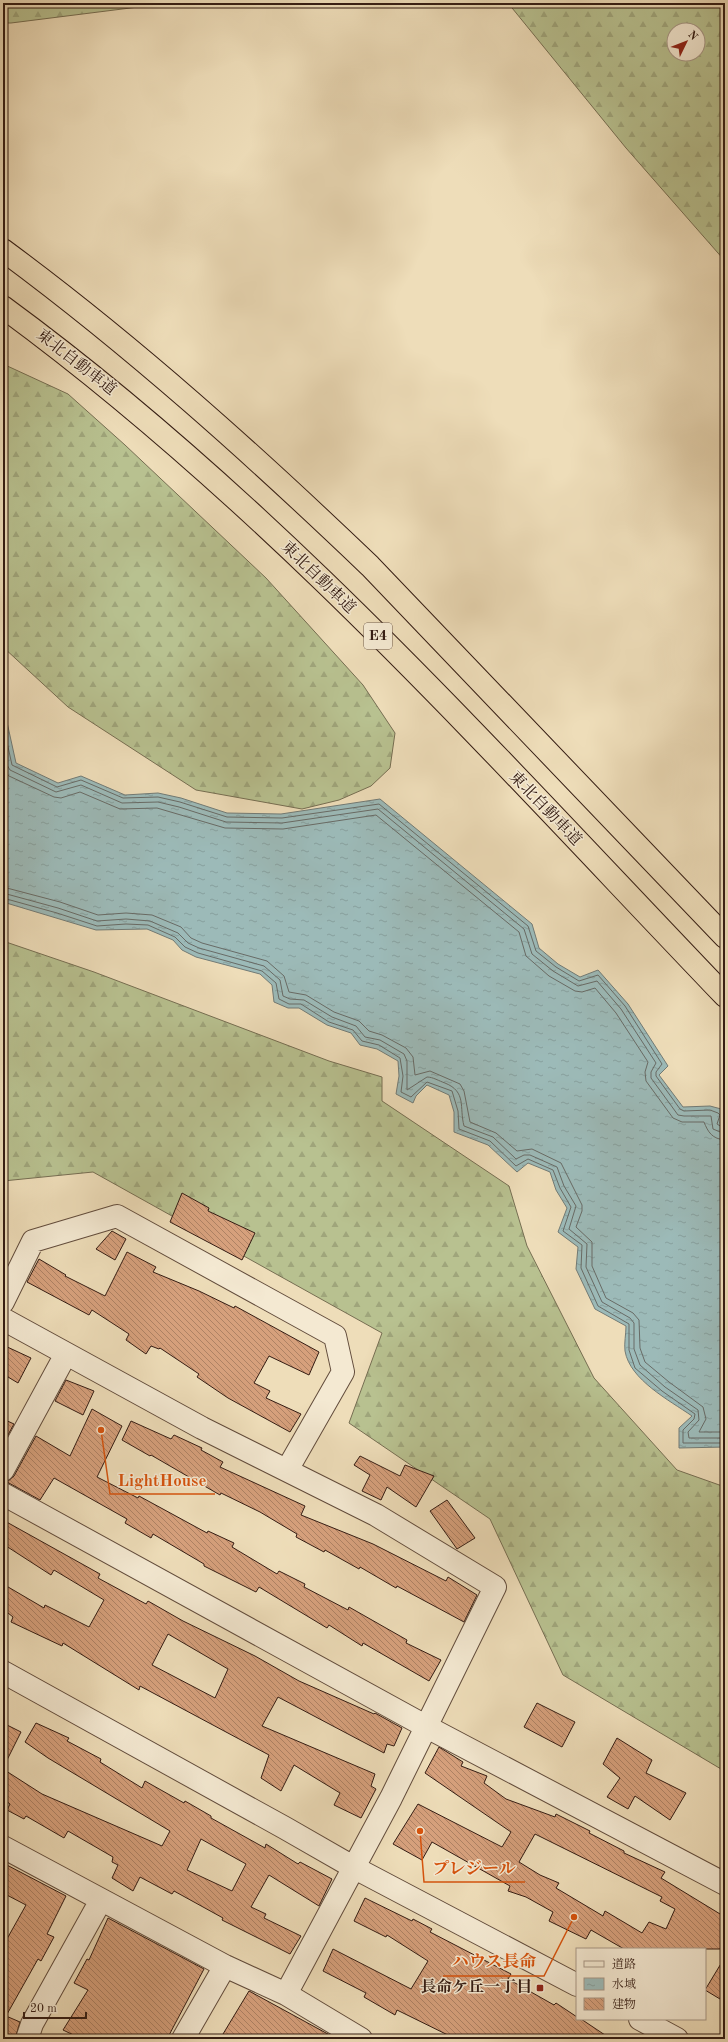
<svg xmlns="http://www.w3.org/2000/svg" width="728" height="2042" viewBox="0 0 728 2042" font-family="'Old Standard TT','Noto Serif JP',serif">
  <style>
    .forest { fill: url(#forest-firs); stroke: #766e52; fill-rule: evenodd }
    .water { fill: url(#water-ripples); stroke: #727b76 }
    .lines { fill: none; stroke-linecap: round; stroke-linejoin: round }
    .shore { stroke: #686b66; stroke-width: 1 }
    .building { fill: url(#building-back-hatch); stroke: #341c13; fill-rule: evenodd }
    .minor-casing { stroke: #624c3c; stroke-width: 24 }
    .highway-casing { stroke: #341c13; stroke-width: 24 }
    .minor { stroke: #f4e9d2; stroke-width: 22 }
    .highway { stroke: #eeddb9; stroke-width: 22 }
    .poi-dot { fill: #8f2418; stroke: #f4e9d2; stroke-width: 1.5 }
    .labels { text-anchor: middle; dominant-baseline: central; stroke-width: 3; stroke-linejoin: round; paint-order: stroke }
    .shield { fill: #f4e9d2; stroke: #6e5a4c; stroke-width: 1 }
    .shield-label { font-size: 15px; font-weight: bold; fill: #341c13 }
    .street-label { font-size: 16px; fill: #341c13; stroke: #f4e9d2 }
    .poi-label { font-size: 16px; font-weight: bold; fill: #341c13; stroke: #f4e9d2; text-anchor: end }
    .leader { fill: none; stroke: #d6530d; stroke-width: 1.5 }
    .callout-dot { fill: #d6530d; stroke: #f4e9d2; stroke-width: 1.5 }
    .callout-label { font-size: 17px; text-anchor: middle; font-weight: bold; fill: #d6530d; stroke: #f4e9d2; stroke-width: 3; stroke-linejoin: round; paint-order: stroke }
  </style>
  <defs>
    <pattern id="forest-firs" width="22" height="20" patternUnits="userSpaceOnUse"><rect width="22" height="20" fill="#b8c190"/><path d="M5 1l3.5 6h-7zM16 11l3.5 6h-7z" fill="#9fa57b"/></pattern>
    <pattern id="water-ripples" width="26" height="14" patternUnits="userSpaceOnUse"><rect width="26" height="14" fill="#9cbab8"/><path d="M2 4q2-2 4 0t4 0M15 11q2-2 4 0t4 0" fill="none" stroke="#879f9d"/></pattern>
    <pattern id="building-back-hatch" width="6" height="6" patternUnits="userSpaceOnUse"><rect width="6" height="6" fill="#d6a07c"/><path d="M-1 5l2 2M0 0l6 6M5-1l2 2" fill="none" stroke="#ae8264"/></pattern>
  </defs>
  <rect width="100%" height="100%" fill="#eeddb9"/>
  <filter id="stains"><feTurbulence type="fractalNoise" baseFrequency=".005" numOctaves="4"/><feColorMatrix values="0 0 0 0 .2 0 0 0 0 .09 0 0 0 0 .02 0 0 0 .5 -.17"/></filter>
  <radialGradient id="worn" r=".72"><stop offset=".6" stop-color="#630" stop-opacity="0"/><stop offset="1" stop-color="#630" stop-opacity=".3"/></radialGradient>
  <path class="forest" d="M3,3H170L11,23H3Z
    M508,3H725V261L626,148ZM674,30H698V54H674Z
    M3,364L68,394L125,445L266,578L363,685L395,733L390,768L371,786L339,800L302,809L196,790L68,707L3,647Z
    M3,941L94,972L329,1061L382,1077V1101L509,1186L527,1246L594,1378L677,1470L725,1487V1769H721L563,1675L490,1519L349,1423L382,1333L93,1172L3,1181Z"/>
  <path class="water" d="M3,712L5,713L16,763L58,783L81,776L125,795L158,793L181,798L227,813L281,814L380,799L532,924L539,948L558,964L580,977L598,970L628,1004L668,1066L659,1075L683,1107L710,1106L725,1110L720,1123L725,1126V1447L679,1448V1428L692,1416C669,1400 630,1380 625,1351C624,1343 626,1334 626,1326L595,1309L576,1269L578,1247L558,1232L567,1208L556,1190L550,1172L528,1163L517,1172L488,1145L454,1132V1112L449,1095L427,1085L416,1096L413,1103L396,1094L399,1076L398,1061L377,1049L360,1045L351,1033L327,1025L299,1008H288L274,1002L272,985L260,974L196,957L182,950L173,940L147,929L96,930L3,902Z"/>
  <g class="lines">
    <path class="shore" d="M3,724L12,765L57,787L81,780L123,798L158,797L180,802L227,817L282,818L379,804L528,926L536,951L556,967L579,981L598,975L625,1006L662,1064L656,1072V1076L680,1109L684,1111L710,1110L718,1113L720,1115L717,1124L725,1129
      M3,747L7,765L10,770L56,792L81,785L122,803L158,802L179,807L226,822L282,823L378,809L524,929L532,954L553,971L578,986L597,981L621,1009L656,1063L651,1072V1078L678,1115L684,1116H711L713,1129L725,1134
      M3,771L9,776L54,797L61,798L80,792L120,809L157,808L225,828L283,829L376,815L519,932L526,956L549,976L575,991L582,992L595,988L616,1013L648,1062L645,1072L646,1081L673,1118L682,1122H704C708,1132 712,1139 725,1140
      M3,887L60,902L98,915L126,913L152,915L181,927L191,938L202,943L267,961L284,976L289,992L306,995L334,1012L359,1021L369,1031L382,1035L406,1048L413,1057L415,1075L430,1071L460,1084L464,1091L470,1122L496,1133L517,1151L532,1149L561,1163L582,1205V1211L576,1227L592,1242V1266L606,1298L633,1313L639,1320L640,1348L645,1362L669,1382L703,1407L706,1419L699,1432H725
      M3,893L58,908L97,921L126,919L150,921L178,933L188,943L199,948L264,966L280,980L283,996L290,999L304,1000L332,1017L356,1026L365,1037L380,1040L404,1054L407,1061V1090L427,1077C433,1077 439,1081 445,1083C467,1092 459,1107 464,1126L493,1137L516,1159L524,1155H530L557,1167L564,1186L576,1206L569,1229L587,1244L586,1267L602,1302L630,1318L634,1323V1349L640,1365L665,1387L698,1410L699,1420L688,1432L689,1438H725
      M3,898L57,913L97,926L126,924L148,925L175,937L185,947L198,953L262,971L276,983L279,999L289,1004H301L329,1022L353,1030L362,1041L379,1045L400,1058L403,1076L401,1092L411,1097L427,1082L452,1091L458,1111L459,1129L490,1141L516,1166L528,1159L553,1170L560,1188L571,1207L563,1231L582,1245L581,1268L598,1306L629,1324V1350L635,1368L662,1391L695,1414L694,1419L683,1430V1443H725"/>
  </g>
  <path class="building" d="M182,1193L209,1208L208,1211L255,1233L242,1260L170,1222Z
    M112,1231L126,1239L115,1260L96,1249Z
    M127,1252L156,1267L153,1272L199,1291L234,1308L235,1306L319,1352L309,1375L269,1356L254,1383L270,1391L266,1398L301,1414L290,1432L228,1398L197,1377L199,1374L160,1348L159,1349L151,1346L146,1354L126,1340L129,1334L92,1310L89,1315L27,1282L39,1259L66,1275L65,1276L105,1296Z
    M3,1345L31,1358L18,1383L3,1374Z
    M66,1380L94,1391L83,1415L55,1401Z
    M92,1409L122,1426L97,1477L138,1498L139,1496L207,1533L208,1531L234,1543L232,1547L277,1574L279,1571L305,1584L304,1587L348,1610L349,1607L407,1640L406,1643L441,1660L429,1681L363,1643L362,1646L329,1625L327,1628L259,1587L256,1592L204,1566V1564L153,1534L151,1538L125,1523L127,1519L54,1478L40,1500L7,1482L14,1476L36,1436L70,1456Z
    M3,1419L14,1424L3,1444Z
    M131,1421L171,1439L174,1435L202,1448L201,1450L223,1462L220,1467L305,1506L301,1515L373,1544L446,1581L448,1577L477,1595L464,1622L397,1586L396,1588L360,1567L359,1569L325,1550L324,1552L296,1537L297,1534L260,1512L221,1493L220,1495L151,1455L150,1456L122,1440Z
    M360,1456L400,1476L405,1465L434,1476L416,1507L387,1487L381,1500L362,1491L370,1475L354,1465Z
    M447,1500L475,1538L457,1549L430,1511Z
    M3,1520L100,1574L98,1578L146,1604L148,1601L183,1621L255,1656L299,1681L374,1714L375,1713L402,1728L394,1746L387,1744L384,1753L278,1697L262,1726L375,1774L371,1786L376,1789L361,1818L334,1805L340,1793L294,1765L281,1791L261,1778L269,1755L140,1686L139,1690L63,1643L62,1646L11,1622L13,1617L3,1609V1584L44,1608L45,1605L89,1627L104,1600L54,1570L51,1575L3,1544ZM168,1634L228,1669L215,1698L152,1665Z
    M537,1703L575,1722L562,1747L524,1727Z
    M3,1723L21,1732L3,1768Z
    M36,1723L69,1738L67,1741L101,1759L100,1762L142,1788L145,1781L184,1803L185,1801L211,1816V1818L265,1848L266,1844L298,1864L300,1862L332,1879L319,1906L269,1875L251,1907L266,1914L264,1918L301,1936L290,1954L222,1920L223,1918L174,1891L172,1894L140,1877L133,1891L112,1878L118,1865L112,1862L113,1857L68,1831L64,1838L26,1816L24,1819L7,1810L10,1804L3,1799V1769L42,1794L162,1846L170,1831L48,1758L25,1742ZM201,1839L246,1864L232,1891L187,1870Z
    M617,1738L652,1760L646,1773L686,1793L670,1820L635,1796L628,1809L607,1797L620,1778L603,1764Z
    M439,1747L463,1762L461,1766L487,1776L484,1783L506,1799L555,1817L556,1814L590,1831L589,1833L624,1851V1853L665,1872L661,1878L725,1917V1940L720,1949H624L591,1930L586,1939L549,1921L553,1912L526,1897L508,1891L510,1886L432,1842L422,1860L393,1844L418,1804L502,1847L511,1832L425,1773ZM535,1834L662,1897L660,1901L675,1909L666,1929L649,1922L642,1933L605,1911L603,1916L556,1888L559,1883L540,1875L519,1862Z
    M3,1863L66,1896L47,1934L54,1937L41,1961L38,1959L6,2016L20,2022L15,2039H3V1946L26,1905L3,1893Z
    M365,1898L412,1921L413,1919L432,1929L430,1932L511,1974L508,1979L554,2005L556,2003L577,2017V2019H581L611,2039H456L397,2010L395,2015L364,1997L366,1993L323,1971L333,1949L411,1989L428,1961L387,1935L386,1937L354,1921Z
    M108,1918L204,1969L167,2039H82L63,2030L88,1990L74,1983L87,1959L89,1960Z
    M725,1957V2002L705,1990Z
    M249,1991L337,2039H220Z"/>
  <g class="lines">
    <defs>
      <path id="minor" d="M3,1302L33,1241L117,1216L335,1336L343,1372L287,1470
        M3,1319L202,1428L376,1515L495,1587L391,1798L286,1994
        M3,1470L66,1354
        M3,1494L427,1727L725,1884
        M3,1672L285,1828L353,1867L577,1985
        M3,1847L225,1966L286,1994L361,2039
        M640,2019L677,2039
        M27,2039L32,2024L101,1900
        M183,2039L225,1966"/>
      <path id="highway" d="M3,250C133,346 253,454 370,566L725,937
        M3,307C272,504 495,756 725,996"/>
    </defs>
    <use href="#minor" class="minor-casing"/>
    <use href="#highway" class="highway-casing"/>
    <use href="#minor" class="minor"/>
    <use href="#highway" class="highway"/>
  </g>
  <rect class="poi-dot" x="536" y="1984" width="8" height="8" rx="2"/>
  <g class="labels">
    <rect class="shield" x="364" y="623" width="28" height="26" rx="3"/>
    <g class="shield-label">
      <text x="378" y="636">E4</text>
    </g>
    <g class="street-label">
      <text transform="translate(76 363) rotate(38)">東北自動車道</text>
      <text transform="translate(318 578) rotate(44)">東北自動車道</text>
      <text transform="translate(545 809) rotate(46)">東北自動車道</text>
    </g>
    <g class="poi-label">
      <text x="532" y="1988">長命ケ丘一丁目</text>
    </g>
  </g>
  <path class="leader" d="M101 1430L110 1494H215M420 1831L424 1882H525M574 1917L544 1976H443"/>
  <g class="callout-dot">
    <circle cx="101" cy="1430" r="4"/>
    <circle cx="420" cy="1831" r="4"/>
    <circle cx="574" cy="1917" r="4"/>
  </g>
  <g class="callout-label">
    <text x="162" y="1486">LightHouse</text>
    <text x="474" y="1874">プレジール</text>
    <text x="494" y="1967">ハウス長命</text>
  </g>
  <rect width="728" height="2042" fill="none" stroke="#eeddb9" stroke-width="16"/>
  <rect x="4" y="4" width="720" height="2034" fill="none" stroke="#341c13" stroke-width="2"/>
  <rect x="8" y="8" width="712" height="2026" fill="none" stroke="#341c13"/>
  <rect x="576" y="1948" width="130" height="72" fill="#f4e9d2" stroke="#a79786"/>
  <rect x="584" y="1961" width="20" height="6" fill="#f4e9d2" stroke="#a79786"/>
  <text x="612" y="1968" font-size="12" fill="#341c13">道路</text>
  <rect x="584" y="1978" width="20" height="12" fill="url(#water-ripples)" stroke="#a79786"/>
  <text x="612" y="1988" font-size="12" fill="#341c13">水域</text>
  <rect x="584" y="1998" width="20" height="12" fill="url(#building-back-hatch)" stroke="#a79786"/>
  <text x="612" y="2008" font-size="12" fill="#341c13">建物</text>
  <g transform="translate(686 42) rotate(47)"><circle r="19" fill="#f4e9d2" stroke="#a79786"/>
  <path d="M0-3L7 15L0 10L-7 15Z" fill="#8f2418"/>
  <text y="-6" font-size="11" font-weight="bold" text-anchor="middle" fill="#341c13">N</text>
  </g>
  <path d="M24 2012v6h62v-6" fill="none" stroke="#341c13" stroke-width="2"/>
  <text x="30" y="2012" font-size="12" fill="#341c13" stroke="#f4e9d2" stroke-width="3" paint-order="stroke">20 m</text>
  <rect width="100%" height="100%" filter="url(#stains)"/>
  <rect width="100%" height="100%" fill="url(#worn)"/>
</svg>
